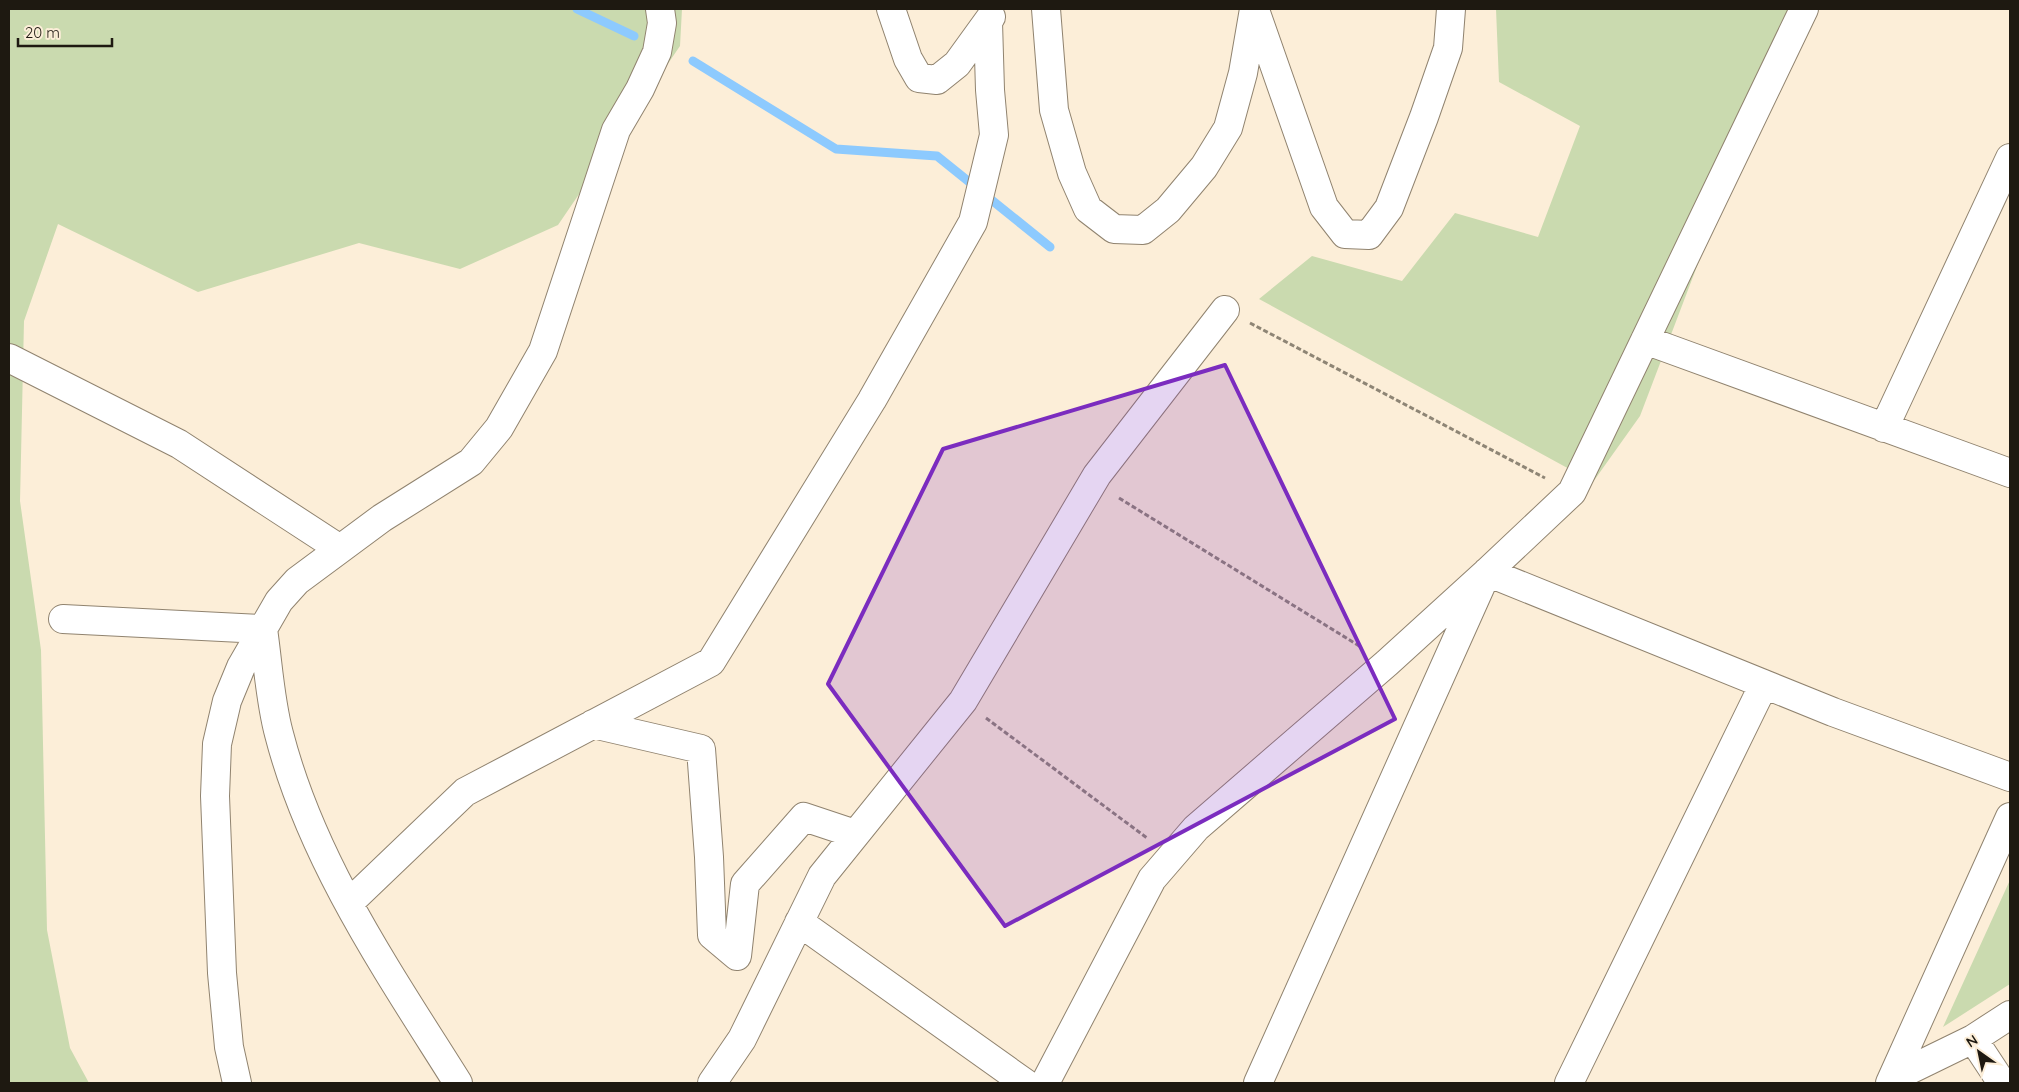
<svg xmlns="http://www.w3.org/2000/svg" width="2019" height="1092" viewBox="0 0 2019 1092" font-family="Quicksand,sans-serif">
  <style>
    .green { fill: #cadaaf }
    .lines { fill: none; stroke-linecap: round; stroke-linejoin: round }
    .stream { stroke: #8dcafe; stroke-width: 9 }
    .minor-casing { stroke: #90836f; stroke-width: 30 }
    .path { stroke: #8e8575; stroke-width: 3; stroke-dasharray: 5 2.5; stroke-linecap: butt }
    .minor { stroke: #fff; stroke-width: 28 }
    .marked { fill: #7b2cbf; fill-opacity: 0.2; stroke: #7b2cbf; stroke-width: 4; stroke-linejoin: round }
  </style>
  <rect width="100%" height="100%" fill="#fceed8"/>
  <path class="green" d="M9,9H682L680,46L558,225L460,269L359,243L198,292L58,224L24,321L20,501L41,650L47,930L70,1048L89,1083H9Z
    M1496,9H1806L1699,261L1640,416L1593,482L1259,299L1312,256L1402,281L1455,213L1538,237L1580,126L1499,82Z
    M2010,880V984L1943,1027Z"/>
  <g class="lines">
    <path class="stream" d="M577,9L634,36
      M693,61L836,149L937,156L1050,247"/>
    <defs>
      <path id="minor" d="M891,9L908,59L919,78L937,80L957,64L991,17
        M1046,9L1054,110L1072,173L1088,209L1114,229L1143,230L1168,210L1204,167L1228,128L1243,73L1254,9
        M1255,10L1324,207L1345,234L1369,235L1389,208L1424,117L1448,48L1451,9
        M1645,340L2010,473
        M9,358L179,444L340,549
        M1884,428L2010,158
        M63,619L263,629
        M263,629C268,663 270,701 279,734C312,862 389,973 458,1083
        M593,724L701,749L709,857L712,935L737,956L745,884L804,817L855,834
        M349,903L465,792L711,662L872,400L973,222L994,135L990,90L988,22
        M799,922L1025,1083
        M1973,1039L2002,1083
        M1893,1078L1973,1039L2010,1015
        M237,1083L229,1047L222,973L215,796L217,744L227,701L241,667L279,601L297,581L382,518L471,462L499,428L543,351L616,130L640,89L657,52L662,23L660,9
        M712,1083L742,1039L822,876L963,701L1097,475L1225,310
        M1045,1083L1152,879L1196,828L1387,663L1487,572L1572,492L1804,9
        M1258,1083L1487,572L1833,712L2010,777
        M1569,1083L1764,684
        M1890,1083L2010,817"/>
    </defs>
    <use href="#minor" class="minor-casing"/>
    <path class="path" d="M1250,323L1545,478
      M1119,498L1361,647
      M986,718L1147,838"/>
    <use href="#minor" class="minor"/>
  </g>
  <path class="marked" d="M1225,365L1395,719L1005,926L828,684L943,449Z"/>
  <rect width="2019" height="1092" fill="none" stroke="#1e1911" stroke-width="20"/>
  <g transform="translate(1979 1052) rotate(327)" stroke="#fceed8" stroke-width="4" paint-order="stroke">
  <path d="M0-4L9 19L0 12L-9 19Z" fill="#1e1911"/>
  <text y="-8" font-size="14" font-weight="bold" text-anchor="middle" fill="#1e1911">N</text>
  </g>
  <path d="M18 38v8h94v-8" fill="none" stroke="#1e1911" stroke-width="2.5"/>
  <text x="25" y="38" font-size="15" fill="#1e1911" stroke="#fceed8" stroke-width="4" paint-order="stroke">20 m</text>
</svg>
